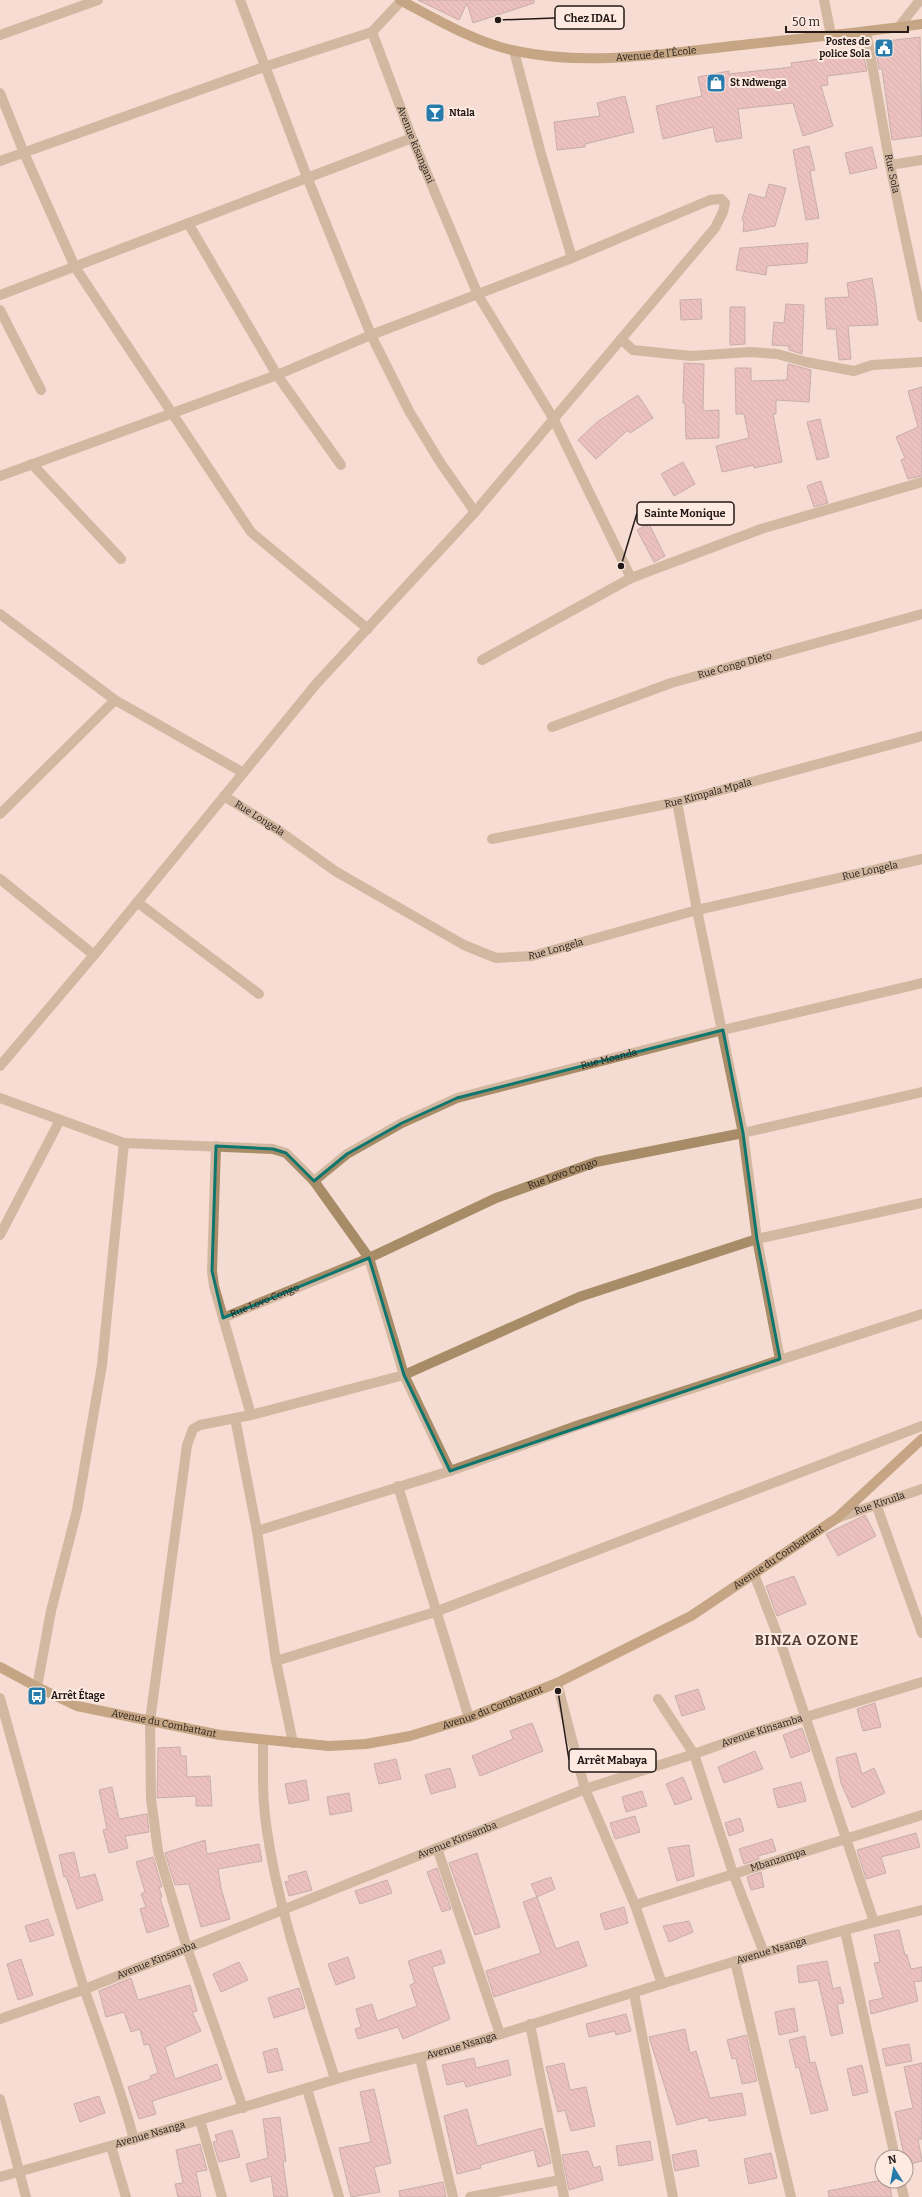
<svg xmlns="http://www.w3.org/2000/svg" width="922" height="2197" viewBox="0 0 922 2197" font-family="Bitter,serif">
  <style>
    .building { fill: url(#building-back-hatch); stroke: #8f7679 }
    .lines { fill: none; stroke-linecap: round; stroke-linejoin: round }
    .street { stroke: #a78c67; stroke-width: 10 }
    .secondary { stroke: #8a6225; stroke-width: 10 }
    .marked { fill: none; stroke: #0f766e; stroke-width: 3; stroke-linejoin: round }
    .labels { text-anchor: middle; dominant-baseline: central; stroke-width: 4; stroke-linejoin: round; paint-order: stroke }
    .poi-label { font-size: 10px; font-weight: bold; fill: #231a17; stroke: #ffeae2; text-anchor: start }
    .street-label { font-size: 10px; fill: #231a17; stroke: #ffeae2 }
    .district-label { font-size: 14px; font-weight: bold; letter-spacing: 1px; fill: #513e36; stroke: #ffeae2 }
    .leader { fill: none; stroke: #231a17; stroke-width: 1.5 }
    .callout-dot { fill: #231a17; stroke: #ffeae2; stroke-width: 1.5 }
    .callout { fill: #ffeae2; stroke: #231a17; stroke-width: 1.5 }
    .callout-label { font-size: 11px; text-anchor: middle; font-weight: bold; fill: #231a17 }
  </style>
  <defs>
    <pattern id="building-back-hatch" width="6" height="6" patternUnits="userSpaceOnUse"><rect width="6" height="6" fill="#dd9ea7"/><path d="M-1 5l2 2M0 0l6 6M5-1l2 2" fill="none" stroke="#b38087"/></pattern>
  </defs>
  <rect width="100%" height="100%" fill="#f5dcd2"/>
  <path class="building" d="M418,0H534V3L473,23L467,3L459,20Z
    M920,37L922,136L892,140L882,69H879L876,51H880L878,42Z
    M863,53L867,71L827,76L828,85L821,86L833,126L803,136L793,103L738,109L742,138L716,142L713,127L663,139L656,106L702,96L698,77L729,71V74L792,67L791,63Z
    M625,96L634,132L585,144V147L557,150L554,122L600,116L597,103Z
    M809,146L815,170L810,171L819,218L806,220L793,150Z
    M872,147L877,168L850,174L845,153Z
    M769,184L786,188L775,226L743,232L744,221L742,220L749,194L765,198Z
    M808,243L807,263L767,266L766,275L736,270L740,248Z
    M872,278L876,303L878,325L848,326L851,359L839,360L836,329H827L825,298L849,297L847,283Z
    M701,299L702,319L681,320L680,300Z
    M786,304L804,305L802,354L789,350V346L772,345L774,322L784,323Z
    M730,307H745V344L730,345Z
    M684,363L704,364L703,411L719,410V438L686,439L685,403H683Z
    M788,364L811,370L809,402L776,400V414H773L782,462L754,468V465L722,472L716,446L749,438L744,414H736L735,368H751V381L787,380Z
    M922,387V476L908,479L901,460L905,458L896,437L918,427L908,391Z
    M638,395L653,418L630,433L628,430L596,459L578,440L597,422Z
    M820,419L829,457L817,460L807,422Z
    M683,462L695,484L674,496L661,474Z
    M821,481L828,503L814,507L807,486Z
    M649,524L665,556L654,562L637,530Z
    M865,1515L876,1536L838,1556L826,1534Z
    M794,1576L806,1604L777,1616L766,1586Z
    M698,1689L705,1709L682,1716L675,1696Z
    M875,1703L881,1727L863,1731L857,1709Z
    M532,1723L543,1751L480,1776L472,1756L513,1739L510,1731Z
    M802,1728L810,1751L791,1758L783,1735Z
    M180,1747L181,1756H186L187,1777L210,1776L212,1806H196V1796L157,1798L158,1748Z
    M755,1751L763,1769L724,1783L718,1767Z
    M856,1753L862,1774L874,1768L885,1793L852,1808L841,1783L836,1758Z
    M396,1759L401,1779L379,1784L374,1764Z
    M450,1768L456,1787L431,1794L425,1775Z
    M683,1777L692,1799L675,1805L666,1784Z
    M306,1780L309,1800L289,1804L285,1784Z
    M801,1782L806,1801L778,1808L773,1789Z
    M112,1787L119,1819L147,1814L149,1832L125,1836L128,1848L109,1853L103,1830L107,1829L99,1790Z
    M642,1791L647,1806L626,1812L622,1797Z
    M349,1793L352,1811L330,1815L327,1797Z
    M635,1816L640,1832L615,1839L610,1823Z
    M740,1818L744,1831L729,1836L725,1823Z
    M916,1833L920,1847L881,1857L886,1873L866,1879L857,1850Z
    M772,1839L776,1851L758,1856L759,1859L744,1864L739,1849Z
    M205,1840L207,1854L259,1844L262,1861L218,1869L221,1888L230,1919L201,1927L189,1884L175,1885L165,1853Z
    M689,1845L694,1876L677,1881L668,1848Z
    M74,1852L80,1878L95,1874L103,1900L77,1909L66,1876L64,1877L59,1855Z
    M477,1853L500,1927L475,1935L449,1863Z
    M153,1857L162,1887H159L162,1897L160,1898L169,1926L147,1933L140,1909L146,1907L141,1894L145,1892L136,1862Z
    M437,1868L451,1909L442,1912L427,1872Z
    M306,1871L312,1890L289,1896L285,1882L290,1881L288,1876Z
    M761,1872L764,1887L751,1890L747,1877Z
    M551,1877L555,1889L537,1897L531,1884Z
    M387,1880L392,1893L360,1904L355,1891Z
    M537,1897L556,1949L578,1941L587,1966L494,1997L486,1971L541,1953L523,1902Z
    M624,1907L628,1923L605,1930L600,1914Z
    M48,1919L54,1935L30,1942L25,1926Z
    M689,1921L693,1932L669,1942L663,1926Z
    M899,1930L905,1955H907L911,1969L922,1967V1981L914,1982L918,2001L871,2014L869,2001L883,1998L874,1963L880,1962L874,1935Z
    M441,1950L445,1963L432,1967L450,2019L403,2039L398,2027L358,2039L355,2029L361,2027L356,2009L372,2004L377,2021L417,2006L410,1985L415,1983L408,1961Z
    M348,1957L355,1978L336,1985L328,1964Z
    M21,1959L33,1995L18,2000L7,1964Z
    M827,1961L833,1989L840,1987L844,2003L837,2004L843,2033L831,2036L818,1980L799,1983L797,1966Z
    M239,1962L248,1980L221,1992L213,1974Z
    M131,1978L138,2000L190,1985L197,2011L192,2012L201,2031L165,2047L175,2079L217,2064L222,2079L152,2101L156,2114L139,2119L128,2087L151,2079L150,2076L158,2073L149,2044L144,2045L140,2029L131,2032L124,2012L106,2017L99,1991Z
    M299,1988L305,2008L274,2018L268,1998Z
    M794,2008L798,2031L779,2035L775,2012Z
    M626,2014L631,2031L616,2035L615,2031L589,2037L586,2024Z
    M685,2029L690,2053L696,2051L710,2098L742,2093L746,2115L709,2121L708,2117L677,2125L649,2037Z
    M746,2035L757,2081L742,2084L736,2058L732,2059L727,2040Z
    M805,2036L810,2063L815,2062L828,2110L811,2114L799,2067L796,2068L789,2040Z
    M909,2044L912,2061L886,2066L882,2049Z
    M277,2048L283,2070L268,2073L263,2052Z
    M474,2058L476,2068L508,2060L511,2075L466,2087L464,2081L447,2085L442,2065Z
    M564,2063L570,2090L586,2087L595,2126L571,2131L565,2110L558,2112L546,2067Z
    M922,2063V2139H918L922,2161L906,2165L895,2112L913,2108L904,2067Z
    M862,2065L868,2092L853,2096L847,2069Z
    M374,2089L391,2163L374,2167L380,2192L351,2197L339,2148L371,2142L360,2092Z
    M99,2096L105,2113L80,2122L74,2104Z
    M467,2109L477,2146L542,2128L551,2163L538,2167L534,2150L480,2165L481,2168L457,2174L444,2116Z
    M280,2117L286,2161L283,2162L288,2197H274L271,2176L251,2182L246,2164L268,2158L263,2119Z
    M232,2130L240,2157L219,2162L213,2142L217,2141L215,2135Z
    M650,2141L653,2160L619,2166L616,2146Z
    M200,2144L207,2170L196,2172L201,2197H178L175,2184L183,2183L176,2150Z
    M696,2150L699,2166L675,2171L672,2155Z
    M588,2151L594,2168L600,2166L603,2180L569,2190L562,2155Z
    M771,2153L777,2178L749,2184L744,2159Z
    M877,2181H889L892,2197H829L828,2191Z
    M443,2182L446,2197H400L399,2191Z"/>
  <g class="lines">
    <g class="street">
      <path d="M240,0L307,177L371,335L409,411L440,462L475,512"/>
      <path d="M824,0L831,35"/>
      <path id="s1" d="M401,1L372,32L412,138L478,295L553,418L631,578"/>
      <path d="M898,28L920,0"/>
      <path id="s2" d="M866,31L890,165L922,317"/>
      <path d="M0,35L98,0"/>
      <path d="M514,51L541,154L572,258"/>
      <path d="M0,93L24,153L75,267L251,532L368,629"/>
      <path d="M0,161L264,67L372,32"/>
      <path d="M890,165L922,160"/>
      <path d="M188,223L277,375L341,465"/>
      <path d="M0,295L412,138"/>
      <path d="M0,310L41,390"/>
      <path d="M621,339L633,350L691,356L750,352L777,354L806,362L854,371L872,365L922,362"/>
      <path d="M32,464L121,559"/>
      <path d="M0,476L277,375L371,335L572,258L710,200L721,199L725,203L723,212L715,228L475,512L317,683L94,955L0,1066"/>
      <path d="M0,614L115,700L242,772"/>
      <path d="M482,660L631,578L761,529L922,482"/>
      <path id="s3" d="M552,727L671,683L922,614"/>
      <path id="s4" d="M224,796L278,830L335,871L464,945L496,958L532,956L697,910L922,859"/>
      <path d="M677,802L697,910L743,1133L757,1239L780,1359"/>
      <path d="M0,814L115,700"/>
      <path id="s5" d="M492,839L677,802L922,736"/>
      <path d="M0,879L94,955"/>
      <path d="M137,902L259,994"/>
      <path d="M0,1098L124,1143L273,1149L286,1153L314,1181L369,1258L404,1375L450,1471"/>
      <path d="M216,1146L212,1271L214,1286L251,1415"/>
      <path id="s6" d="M314,1181L347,1154L402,1123L457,1098L723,1030L922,983"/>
      <path d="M0,1235L60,1120"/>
      <path id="s7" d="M223,1318L369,1258L496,1198L596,1162L743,1133L922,1092"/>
      <path d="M235,1418L257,1531L276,1661L293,1743"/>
      <path d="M398,1486L469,1718"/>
      <path d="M876,1504L922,1633"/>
      <path id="s8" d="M837,1518L922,1489"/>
      <path d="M257,1531L450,1471L579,1425L922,1314"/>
      <path d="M754,1574L781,1644L874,1922"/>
      <path d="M276,1661L435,1612L922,1426"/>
      <path d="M557,1683L585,1789L635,1905L662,1984"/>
      <path d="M37,1687L51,1611L77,1510L102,1365L124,1143"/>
      <path d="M0,1698C27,1795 53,1892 84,1988C101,2038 121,2088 134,2140"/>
      <path d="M658,1699L694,1754L733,1873L764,1953"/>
      <path d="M263,1740C263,1770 262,1800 267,1831C279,1915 310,1998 335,2079"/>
      <path d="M437,1848L500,2034"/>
      <path id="s9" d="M635,1905L922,1815"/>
      <path d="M845,1931L895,2157"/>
      <path d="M735,1961L791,2197"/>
      <path d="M634,1993L673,2197"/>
      <path id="s10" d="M0,2019L85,1989L585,1789L694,1754L753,1733L922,1682"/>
      <path d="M530,2024L564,2197"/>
      <path d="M420,2058L453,2197"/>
      <path d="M307,2089L339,2197"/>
      <path d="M0,2099L26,2197"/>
      <path d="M243,2108L187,1948L158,1851L151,1799L150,1721L187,1445L193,1429L200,1425L251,1415L404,1375L579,1297L757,1239L922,1203"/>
      <path d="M200,2120L222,2197"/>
      <path d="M111,2146L126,2197"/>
      <path id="s11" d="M0,2177C111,2146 223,2114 333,2080C375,2067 418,2059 459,2047C613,2000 766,1948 922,1910"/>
      <path d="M900,2181L904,2197"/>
      <path d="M470,2197L560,2180"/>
    </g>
    <g class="secondary">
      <path id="s12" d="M400,0C436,19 476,43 516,51C591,67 666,53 742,45C802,38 862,33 922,24"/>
      <path id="s13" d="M0,1667L37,1687L77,1706L220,1735L329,1746L366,1744L410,1736L469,1718L557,1683L691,1616L837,1518L922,1439"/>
    </g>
  </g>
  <path d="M0 0H922V2197H0ZM723,1030L743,1133L757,1239L780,1359L450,1471L404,1375L369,1258L223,1318L212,1271L216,1146L273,1149L286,1153L314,1181L347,1154L402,1123L457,1098Z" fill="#f5dcd2" fill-opacity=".55" fill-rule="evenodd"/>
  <path class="marked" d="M723,1030L743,1133L757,1239L780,1359L450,1471L404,1375L369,1258L223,1318L212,1271L216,1146L273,1149L286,1153L314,1181L347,1154L402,1123L457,1098Z"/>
  <defs>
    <symbol id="civic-square" viewBox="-11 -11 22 22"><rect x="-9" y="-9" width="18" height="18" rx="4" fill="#277bab" stroke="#ffeae2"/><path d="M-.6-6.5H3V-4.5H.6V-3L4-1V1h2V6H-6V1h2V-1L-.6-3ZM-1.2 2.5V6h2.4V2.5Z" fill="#fff"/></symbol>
    <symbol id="shop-square" viewBox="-11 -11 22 22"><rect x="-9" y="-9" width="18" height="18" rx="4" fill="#277bab" stroke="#ffeae2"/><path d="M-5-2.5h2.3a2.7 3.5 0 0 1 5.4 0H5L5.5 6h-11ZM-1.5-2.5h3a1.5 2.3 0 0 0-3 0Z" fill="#fff"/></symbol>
    <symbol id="bar-square" viewBox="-11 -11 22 22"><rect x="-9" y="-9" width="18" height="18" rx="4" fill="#277bab" stroke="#ffeae2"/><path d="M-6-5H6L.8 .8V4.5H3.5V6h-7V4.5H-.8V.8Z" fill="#fff"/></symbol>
    <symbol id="bus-square" viewBox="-11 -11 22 22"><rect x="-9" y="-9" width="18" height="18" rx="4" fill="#277bab" stroke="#ffeae2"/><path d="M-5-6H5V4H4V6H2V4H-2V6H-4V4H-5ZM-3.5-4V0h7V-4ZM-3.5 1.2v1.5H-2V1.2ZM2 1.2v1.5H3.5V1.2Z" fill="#fff"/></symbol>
  </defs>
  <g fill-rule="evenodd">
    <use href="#civic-square" x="873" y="37" width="22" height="22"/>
    <use href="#shop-square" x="705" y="72" width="22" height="22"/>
    <use href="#bar-square" x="424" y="102" width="22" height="22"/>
    <use href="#bus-square" x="26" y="1685" width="22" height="22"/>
  </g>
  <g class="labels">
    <g class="poi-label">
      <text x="870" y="42" text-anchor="end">Postes de<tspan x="870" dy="12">police Sola</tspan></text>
      <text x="730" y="83">St Ndwenga</text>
      <text x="449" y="113">Ntala</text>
      <text x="51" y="1696">Arrêt Étage</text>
    </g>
    <g class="street-label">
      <text stroke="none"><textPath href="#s12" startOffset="268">Avenue de l'École</textPath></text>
      <text stroke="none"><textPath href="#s1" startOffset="163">Avenue kisangani</textPath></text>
      <text stroke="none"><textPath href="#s2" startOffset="145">Rue Sola</textPath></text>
      <text stroke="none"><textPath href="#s3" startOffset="193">Rue Congo Dieto</textPath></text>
      <text stroke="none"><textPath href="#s5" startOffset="221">Rue Kimpala Mpala</textPath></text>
      <text stroke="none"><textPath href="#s4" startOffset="42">Rue Longela</textPath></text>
      <text stroke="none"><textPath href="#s4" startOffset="702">Rue Longela</textPath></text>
      <text stroke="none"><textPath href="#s4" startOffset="378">Rue Longela</textPath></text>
      <text stroke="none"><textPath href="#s6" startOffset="323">Rue Moanda</textPath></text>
      <text stroke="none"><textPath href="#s7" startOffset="369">Rue Lovo Congo</textPath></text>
      <text stroke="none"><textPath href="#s7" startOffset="45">Rue Lovo Congo</textPath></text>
      <text stroke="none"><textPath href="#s8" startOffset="45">Rue Kivuila</textPath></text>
      <text stroke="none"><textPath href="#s13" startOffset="835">Avenue du Combattant</textPath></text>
      <text stroke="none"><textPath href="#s13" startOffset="511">Avenue du Combattant</textPath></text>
      <text stroke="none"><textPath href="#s13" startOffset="175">Avenue du Combattant</textPath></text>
      <text stroke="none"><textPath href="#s10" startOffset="815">Avenue Kinsamba</textPath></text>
      <text stroke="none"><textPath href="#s10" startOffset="491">Avenue Kinsamba</textPath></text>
      <text stroke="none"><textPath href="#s9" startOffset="150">Mbanzampa</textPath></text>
      <text stroke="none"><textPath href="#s11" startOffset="804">Avenue Nsanga</textPath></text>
      <text stroke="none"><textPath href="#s10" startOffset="167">Avenue Kinsamba</textPath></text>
      <text stroke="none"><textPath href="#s11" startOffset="480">Avenue Nsanga</textPath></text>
      <text stroke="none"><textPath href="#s11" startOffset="156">Avenue Nsanga</textPath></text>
    </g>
    <g class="district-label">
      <text x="807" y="1640">BINZA OZONE</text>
    </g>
  </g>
  <path class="leader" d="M498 20L555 18M621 566L637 513M558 1691L569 1760"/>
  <g class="callout-dot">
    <circle cx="498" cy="20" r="4"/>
    <circle cx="621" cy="566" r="4"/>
    <circle cx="558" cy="1691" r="4"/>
  </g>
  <g class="callout">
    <rect x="555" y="6" width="69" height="23" rx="4"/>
    <rect x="637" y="502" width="97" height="23" rx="4"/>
    <rect x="569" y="1749" width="87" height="23" rx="4"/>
  </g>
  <g class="callout-label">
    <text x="590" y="22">Chez IDAL</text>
    <text x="685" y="517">Sainte Monique</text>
    <text x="612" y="1764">Arrêt Mabaya</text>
  </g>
  <g transform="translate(894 2169) rotate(349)"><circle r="19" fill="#ffeae2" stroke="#a79791"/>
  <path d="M0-3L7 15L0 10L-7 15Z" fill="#277bab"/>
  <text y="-6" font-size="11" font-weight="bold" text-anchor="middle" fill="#231a17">N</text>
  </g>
  <path d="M786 26v6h122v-6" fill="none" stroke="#231a17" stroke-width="2"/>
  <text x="792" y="26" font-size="12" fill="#231a17" stroke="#ffeae2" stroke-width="3" paint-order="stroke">50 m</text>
</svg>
